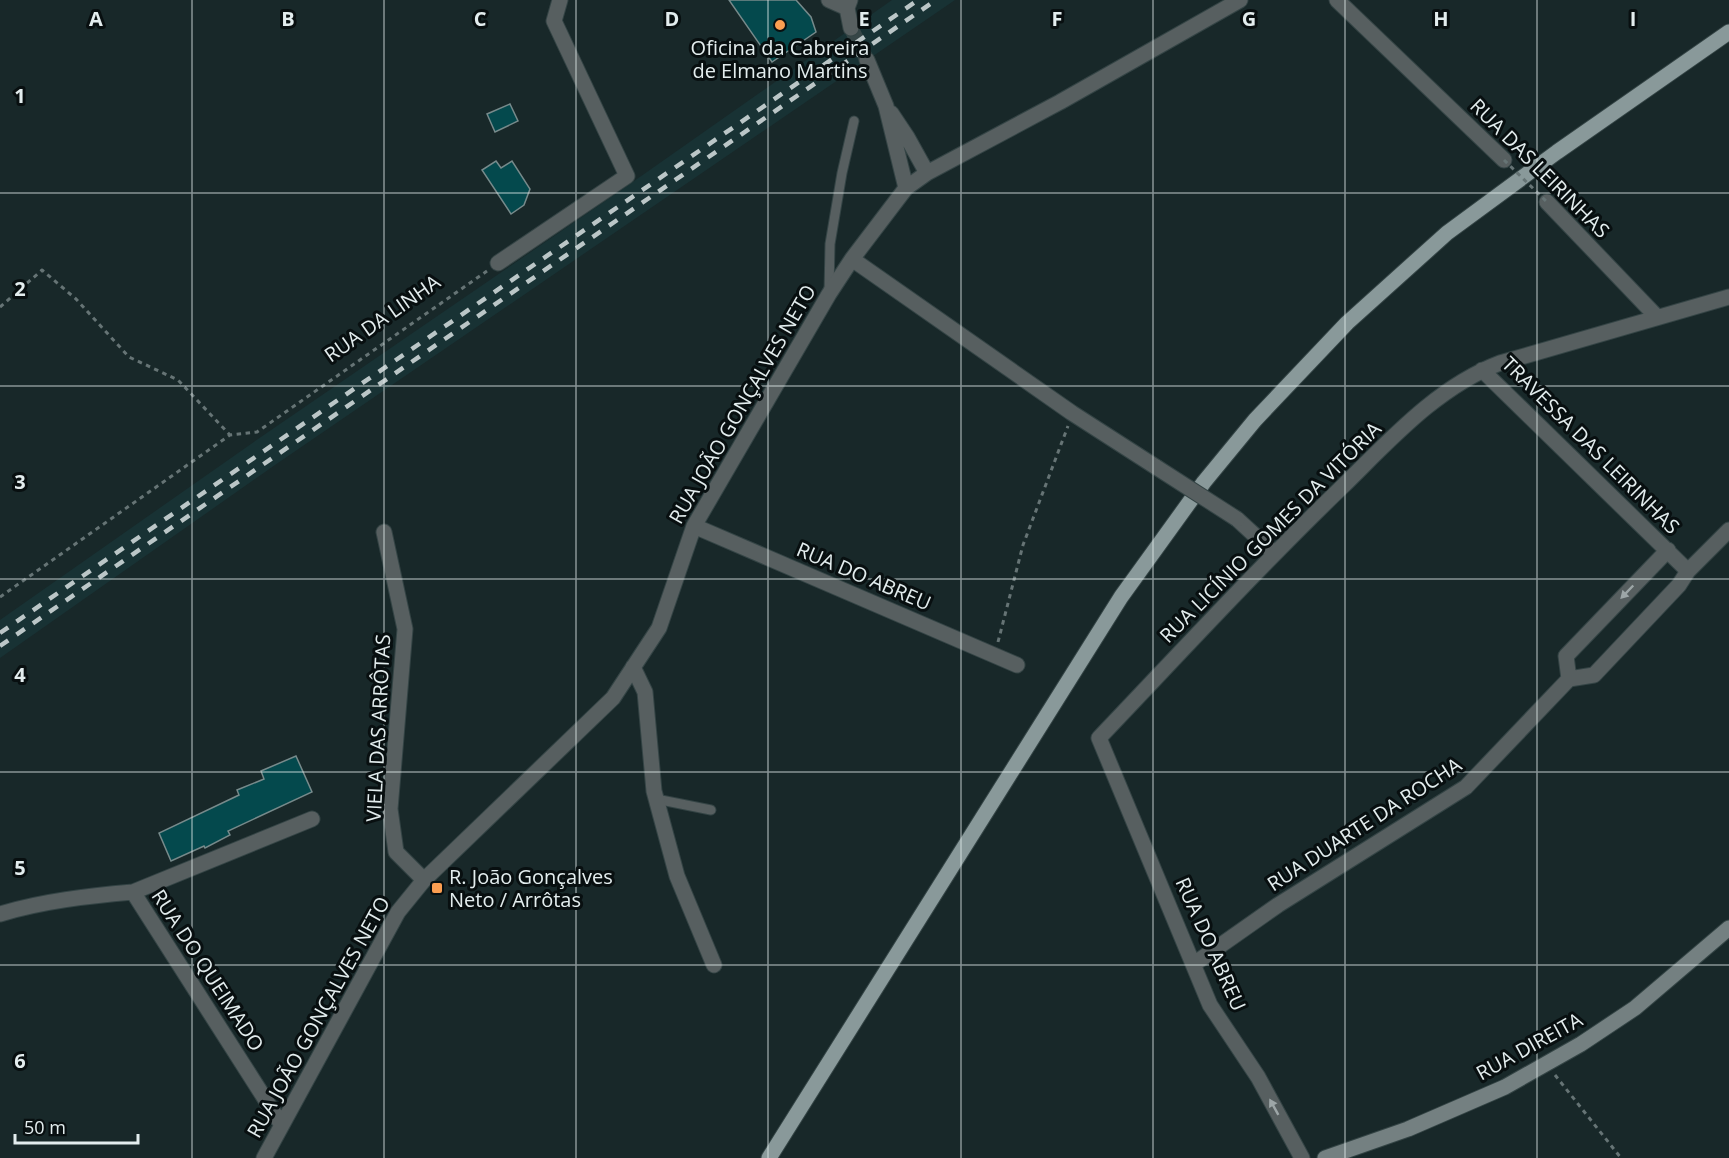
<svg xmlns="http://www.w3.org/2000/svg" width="1729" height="1158" viewBox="0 0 1729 1158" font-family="'Open Sans',sans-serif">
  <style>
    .built { fill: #183234 }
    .building { fill: #04494d; stroke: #778a8b; stroke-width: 1.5 }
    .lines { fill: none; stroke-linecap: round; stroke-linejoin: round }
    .street-tunnel { stroke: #364647; stroke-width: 15; stroke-dasharray: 15 8; stroke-linecap: butt }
    .lane-casing { stroke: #344445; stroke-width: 11 }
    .street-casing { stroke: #344445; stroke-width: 17 }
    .secondary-casing { stroke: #344445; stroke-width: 17 }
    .primary-casing { stroke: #344445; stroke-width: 17 }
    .path { stroke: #667475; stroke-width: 3; stroke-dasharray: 4.5 4.5; stroke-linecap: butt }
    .lane { stroke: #575f60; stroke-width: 9 }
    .street { stroke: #575f60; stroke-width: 15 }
    .secondary { stroke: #748081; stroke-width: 15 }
    .primary { stroke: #89999a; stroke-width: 15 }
    .rail { stroke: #bbc6c7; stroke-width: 4.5; stroke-dasharray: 10 10; stroke-linecap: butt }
    .street-bridge-casing { stroke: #344445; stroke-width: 17; stroke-linecap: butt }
    .path-bridge { stroke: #667475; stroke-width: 3; stroke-dasharray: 4.5 4.5; stroke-linecap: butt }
    .street-bridge { stroke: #575f60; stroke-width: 15 }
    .oneway { fill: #9da6a7 }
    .grid { fill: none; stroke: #e3edee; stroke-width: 1.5; stroke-opacity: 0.55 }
    .poi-dot { fill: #fb9e51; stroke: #080f10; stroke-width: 2 }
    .labels { text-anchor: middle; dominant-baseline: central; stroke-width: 6; stroke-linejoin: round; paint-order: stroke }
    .poi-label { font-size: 20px; fill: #e3edee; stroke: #080f10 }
    .street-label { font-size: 20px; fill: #e3edee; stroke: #080f10 }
    .grid-label { font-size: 20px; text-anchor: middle; font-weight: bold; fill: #e3edee; stroke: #080f10; stroke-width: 6; stroke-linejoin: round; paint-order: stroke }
  </style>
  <rect width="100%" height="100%" fill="#182829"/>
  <path class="built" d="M892,0H955L275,465L0,658V620L258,439L627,186Z"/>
  <path class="building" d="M729,0H796L811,17L816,32L772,62Z
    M510,104L518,121L495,132L487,114Z
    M496,161L501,168L512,161L530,189L524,205L511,214L482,170Z
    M296,756L312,792L228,831L230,835L205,848L204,846L171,861L159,833L239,795L237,790L264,779L261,771Z"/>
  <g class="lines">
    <path class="street-tunnel" d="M851,28L867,60"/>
    <defs>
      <path id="lane" d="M829,292L830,244L842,173L854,121
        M656,799L711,810"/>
      <path id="street" d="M829,0L847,8
        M850,0L847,8L851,28
        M1337,0L1504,160
        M867,60L886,106L906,188
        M891,113L907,137L927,173
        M1547,202L1657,317
        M852,259L1072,413L1156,467
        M498,263L627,176L554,21L560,0
        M1482,370L1688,571
        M1237,519L1274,553
        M694,526L1017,665
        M384,532L405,629L390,809L396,852L424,880
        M1668,550L1566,656L1569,679L1594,675L1679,585L1688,571L1729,530
        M633,667L645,692L654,791L677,876L714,965
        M133,892L312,819
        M0,914C43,901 88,896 133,892L281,1124
        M1194,964L1278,905L1466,787L1569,679
        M264,1158L398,912L424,880L613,698L659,628L694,526L829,294L852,259L906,188L927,173L1060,102L1240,0
        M1302,1158L1258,1077L1210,1005L1099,738C1180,653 1259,567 1343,486C1390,440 1437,387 1500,363L1729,297"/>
      <path id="secondary" d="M1325,1158L1408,1129L1505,1087L1581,1044L1635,1008L1729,928"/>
      <path id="primary" d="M769,1158L1121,597L1204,482L1255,420L1347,323L1447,233L1557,152L1729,32"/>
    </defs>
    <use href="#lane" class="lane-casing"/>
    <use href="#street" class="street-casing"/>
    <use href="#secondary" class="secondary-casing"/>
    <use href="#primary" class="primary-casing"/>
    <path class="path" d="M0,307L42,270L76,299L129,357L178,380L230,435
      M0,597L230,435L257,432L487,271
      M998,642L1023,545L1068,426
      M1555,1075L1621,1158"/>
    <use href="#lane" class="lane"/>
    <use href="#street" class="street"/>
    <use href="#secondary" class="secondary"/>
    <use href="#primary" class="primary"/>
    <path class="rail" d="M0,633L918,0
      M0,646L936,0"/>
    <defs>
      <path id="street-bridge" d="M1156,467L1237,519"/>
    </defs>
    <use href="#street-bridge" class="street-bridge-casing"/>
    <path class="path-bridge" d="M1504,160L1547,202"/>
    <use href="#street-bridge" class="street-bridge"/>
  </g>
  <defs><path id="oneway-solid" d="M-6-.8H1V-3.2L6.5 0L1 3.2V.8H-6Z" transform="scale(1.5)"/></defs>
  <g class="oneway">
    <use href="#oneway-solid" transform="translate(1627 592) rotate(134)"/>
    <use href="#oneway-solid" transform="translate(1274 1107) rotate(-119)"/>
  </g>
  <path class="grid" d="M192,0V1158M384,0V1158M576,0V1158M768,0V1158M961,0V1158M1153,0V1158M1345,0V1158M1537,0V1158M0,193H1729M0,386H1729M0,579H1729M0,772H1729M0,965H1729"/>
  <g class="poi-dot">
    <circle cx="780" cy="25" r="6"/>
    <rect x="431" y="882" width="12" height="12" rx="3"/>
  </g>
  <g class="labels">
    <g class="poi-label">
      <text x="780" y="47">Oficina da Cabreira<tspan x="780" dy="23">de Elmano Martins</tspan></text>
      <text x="449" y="876" text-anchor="start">R. João Gonçalves<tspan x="449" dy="23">Neto / Arrôtas</tspan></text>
    </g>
    <g class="street-label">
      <text transform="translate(1540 168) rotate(45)">RUA DAS LEIRINHAS</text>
      <text transform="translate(382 318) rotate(-35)">RUA DA LINHA</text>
      <text transform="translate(742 404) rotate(-60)">RUA JOÃO GONÇALVES NETO</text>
      <text transform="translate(1591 445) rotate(45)">TRAVESSA DAS LEIRINHAS</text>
      <text transform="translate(1270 532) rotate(-45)">RUA LICÍNIO GOMES DA VITÓRIA</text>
      <text transform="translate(864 576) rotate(23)">RUA DO ABREU</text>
      <text transform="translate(378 728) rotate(-87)">VIELA DAS ARRÔTAS</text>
      <text transform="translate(1364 824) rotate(-33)">RUA DUARTE DA ROCHA</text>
      <text transform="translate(1211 944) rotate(66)">RUA DO ABREU</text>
      <text transform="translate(208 970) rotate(57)">RUA DO QUEIMADO</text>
      <text transform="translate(318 1017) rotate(-61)">RUA JOÃO GONÇALVES NETO</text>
      <text transform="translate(1529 1046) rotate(-29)">RUA DIREITA</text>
    </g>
  </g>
  <g class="grid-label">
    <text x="96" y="26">A</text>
    <text x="288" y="26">B</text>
    <text x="480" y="26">C</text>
    <text x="672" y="26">D</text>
    <text x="864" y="26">E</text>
    <text x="1057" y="26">F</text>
    <text x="1249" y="26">G</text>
    <text x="1441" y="26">H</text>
    <text x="1633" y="26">I</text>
    <text x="20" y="103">1</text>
    <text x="20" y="296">2</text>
    <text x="20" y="489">3</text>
    <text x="20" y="682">4</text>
    <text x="20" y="875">5</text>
    <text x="20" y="1068">6</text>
  </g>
  <path d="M15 1134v9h123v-9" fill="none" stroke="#e3edee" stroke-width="3"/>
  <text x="24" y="1134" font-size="18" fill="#e3edee" stroke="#080f10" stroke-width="4.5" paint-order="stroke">50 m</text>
</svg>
